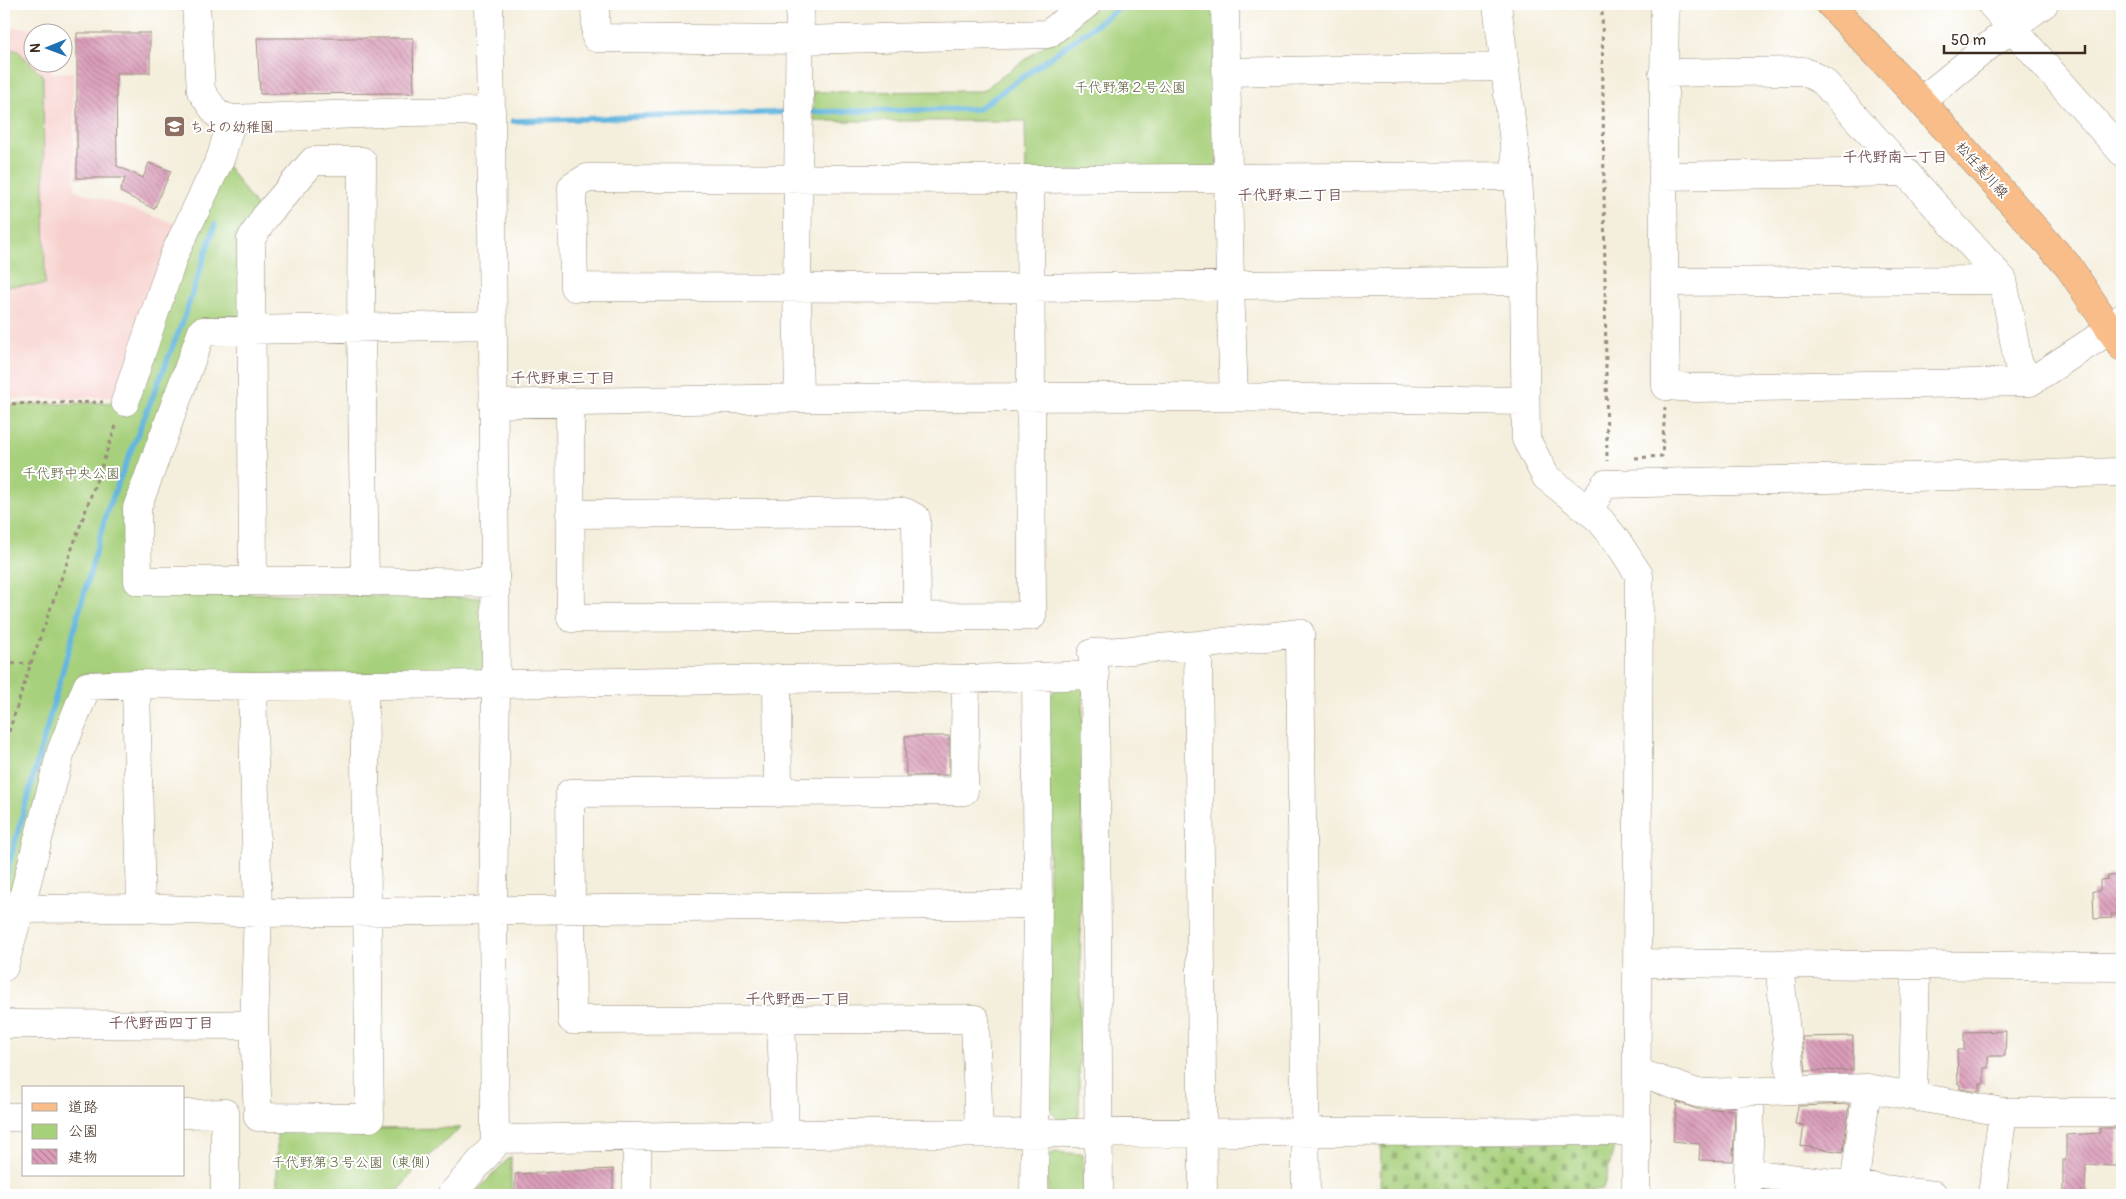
<svg xmlns="http://www.w3.org/2000/svg" width="2126" height="1199" viewBox="0 0 2126 1199" font-family="Pangolin,'Klee One',sans-serif">
  <style>
    .built { fill: #f7d0cd }
    .cemetery { fill: url(#cemetery-stones); stroke: #717d4c }
    .park { fill: #a7d07b; stroke: #717d4c }
    .lines { fill: none; stroke-linecap: round; stroke-linejoin: round }
    .stream { stroke: #63b6df; stroke-width: 5.5 }
    .building { fill: url(#building-back-hatch) }
    .minor-casing { stroke: #988c7d; stroke-width: 29 }
    .major-casing { stroke: #988c7d; stroke-width: 29 }
    .path { stroke: #988c7d; stroke-width: 3; stroke-dasharray: 4 4; stroke-linecap: butt }
    .minor { stroke: #fff; stroke-width: 28 }
    .major { stroke: #f8bd89; stroke-width: 28 }
    .labels { text-anchor: middle; dominant-baseline: central; stroke-width: 4; stroke-linejoin: round; paint-order: stroke }
    .park-label { font-size: 14px; fill: #5b5c3a; stroke: #fff }
    .education-label { font-size: 14px; font-weight: bold; fill: #785e54; stroke: #fff; text-anchor: start }
    .street-label { font-size: 14px; fill: #3b2a1e; stroke: #fff }
    .neighbourhood-label { font-size: 15px; font-weight: bold; fill: #735254; stroke: #fff }
  </style>
  <defs>
    <pattern id="cemetery-stones" width="16" height="16" patternUnits="userSpaceOnUse" patternTransform="scale(1.25)"><rect width="16" height="16" fill="#a7d07b"/><path d="M2 7V4a2 2 0 0 1 4 0v3zM10 15v-3a2 2 0 0 1 4 0v3z" fill="#89a964"/></pattern>
    <pattern id="building-back-hatch" width="6" height="6" patternUnits="userSpaceOnUse" patternTransform="scale(1.25)"><rect width="6" height="6" fill="#da9cb9"/><path d="M-1 5l2 2M0 0l6 6M5-1l2 2" fill="none" stroke="#b27f96"/></pattern>
  </defs>
  <rect width="100%" height="100%" fill="#fff"/>
  <filter id="ink" filterUnits="userSpaceOnUse"><feTurbulence type="fractalNoise" baseFrequency=".02" numOctaves="2"/><feDisplacementMap in="SourceGraphic" scale="10" xChannelSelector="R" yChannelSelector="G"/><feConvolveMatrix kernelMatrix="1 2 1 2 8 2 1 2 1" color-interpolation-filters="sRGB"/></filter>
  <filter id="wash" filterUnits="userSpaceOnUse"><feTurbulence type="fractalNoise" baseFrequency=".0096" numOctaves="4" result="noise"/><feDisplacementMap in="SourceGraphic" scale="20" xChannelSelector="R" yChannelSelector="G"/><feGaussianBlur stdDeviation="1.12" result="paint"/><feColorMatrix in="noise" values="0 0 0 0 0 0 0 0 0 0 0 0 0 0 0 0 0 1.4 0 .05"/><feComposite in="paint" operator="in"/></filter>
  <g filter="url(#wash)">
    <rect width="100%" height="100%" fill="#f4eedc"/>
    <path class="built" d="M4,28H50V32H32V62L51,63L52,73L73,72L75,190L176,224L119,397L4,399Z"/>
    <path class="cemetery" d="M1381,1143H1615L1603,1189L1584,1191V1195H1380Z"/>
    <path class="park" d="M1101,4H1215L1218,163L1211,170L1026,171L1025,121H814L813,92L982,91Z
      M4,50H17L43,76L45,285L4,286Z
      M221,157L261,213L245,323L200,322L128,511L129,591L484,598L483,674H82L4,933V405L125,402Z
      M1083,682L1079,1114L1077,1121L1059,1120L1049,1110V699L1058,685Z
      M461,1128C440,1146 410,1171 396,1195H277V1130Z
      M1054,1152L1083,1154L1085,1195H1048L1047,1157Z
      M511,1156V1195H473Z"/>
    <g class="lines">
      <path class="stream" d="M806,112L978,109L1125,4
        M513,121L792,112
        M4,882L107,511L184,318L215,225"/>
    </g>
    <g id="blocks">
      <path class="building" d="M77,33H150V73H116L117,166L143,178L149,163L171,171L154,209L120,192L125,178H77Z
        M257,38H413L414,93L260,94Z
        M905,736H949V775L906,776Z
        M2122,875V914H2111L2112,918L2094,919L2093,891H2100V880L2108,879L2107,876Z
        M2006,1031L2005,1056H1988V1068H1984V1084H1980V1092L1960,1089V1084H1958L1957,1050H1964V1032Z
        M1853,1036V1070L1806,1071L1802,1037Z
        M1677,1102L1697,1109L1735,1110L1733,1161L1699,1160L1700,1144L1673,1141Z
        M1849,1104L1843,1152L1801,1146L1804,1125L1795,1124L1798,1106Z
        M2100,1128H2118L2117,1166L2086,1165L2085,1193L2063,1192V1160H2066V1135L2100,1133Z
        M613,1169V1195H515V1174Z"/>
    </g>
  </g>
  <g filter="url(#ink)">
    <use href="#blocks" fill-opacity="0" stroke="#988c7d" stroke-width="1"/>
    <g class="lines">
      <defs>
        <path id="minor" d="M196,4L201,91L217,114L232,119L409,112L491,111
          M595,4L596,38L799,40L1048,34L1087,4
          M1225,4L1230,286L1234,396
          M1497,4L1518,176L1524,281L1526,439L1546,477L1600,520L1619,544L1639,575L1636,1195
          M1665,4L1663,176L1666,386L1696,388L2030,382L2111,329L2122,318
          M1991,4L2122,152
          M1227,72L1505,67
          M1663,73L1803,71L1823,81L2003,280L2018,362L2030,382
          M1921,101L2012,27L2044,4
          M1518,176L1030,179L587,178L572,187L574,287L1030,288L1524,281
          M1663,176L1906,172
          M1666,282L2003,280
          M492,325L202,331L137,508L138,581H365L495,583
          M799,398L797,288L800,4
          M125,402L174,255L221,157L232,119
          M570,402L571,618L1032,616L1030,179
          M493,404C837,395 1181,395 1525,401
          M1588,511L1605,484L2122,472
          M570,514L905,512L916,518L917,617
          M253,581L251,239L265,217L313,161H362L361,328L365,581
          M1198,645L1203,1195
          M777,678L778,793
          M966,679L964,791L570,793L572,1020L975,1019L979,1133
          M136,684L141,908
          M252,686L258,913L254,1025L258,1117L370,1118L364,685
          M1038,904L258,913L141,908L20,909L61,751L87,686L136,684L252,686L496,684L899,677L966,679L1095,675
          M1638,963L2122,967
          M1779,964L1792,1090
          M4,967L20,909
          M781,1019L785,1134
          M4,1024L254,1025
          M1637,1072L1697,1093L1867,1088L2003,1112H2122
          M1913,1095L1916,965
          M184,1114L225,1113V1195
          M4,1117H24
          M637,1137V1195
          M495,1139L785,1134L1636,1131
          M1748,1173L1934,1195
          M451,1195L494,1146L495,1139L493,910L496,684L491,111L489,4
          M1034,1195L1038,904L1036,677
          M1099,1195L1095,675L1092,653L1198,645L1300,633L1306,1195
          M1747,1195L1751,1092
          M1853,1195L1867,1088
          M1992,1195L2003,1112"/>
        <path id="major" d="M1830,4L1921,101L2069,267L2122,347"/>
      </defs>
      <use href="#minor" class="minor-casing"/>
      <use href="#major" class="major-casing"/>
      <path class="path" d="M1602,4L1607,461
        M4,404L103,402
        M1635,458L1662,456L1665,407
        M4,664L31,663
        M4,747L31,663L117,423"/>
      <use href="#minor" class="minor"/>
      <use href="#major" class="major"/>
    </g>
  </g>
  <defs>
    <symbol id="school-square" viewBox="-11 -11 22 22"><rect x="-9" y="-9" width="18" height="18" rx="4" fill="#8d6e63" stroke="#fff"/><path d="M0-5L7-2L0 1L-7-2ZM-4 1L0 2.5L4 1V4Q0 6-4 4Z" fill="#fff"/></symbol>
  </defs>
  <g fill-rule="evenodd">
    <use href="#school-square" x="162" y="114" width="25" height="25"/>
  </g>
  <g class="labels">
    <g class="park-label">
      <text x="1130" y="87">千代野第２号公園</text>
      <text x="71" y="473">千代野中央公園</text>
      <text x="355" y="1162">千代野第３号公園（東側）</text>
    </g>
    <g class="education-label">
      <text x="190" y="127">ちよの幼稚園</text>
    </g>
    <g class="street-label">
      <text transform="translate(1982 170) rotate(48)">松任美川線</text>
    </g>
    <g class="neighbourhood-label">
      <text x="1895" y="157">千代野南一丁目</text>
      <text x="1290" y="195">千代野東二丁目</text>
      <text x="563" y="378">千代野東三丁目</text>
      <text x="798" y="999">千代野西一丁目</text>
      <text x="161" y="1023">千代野西四丁目</text>
    </g>
  </g>
  <rect width="2126" height="1199" fill="none" stroke="#fff" stroke-width="20"/>
  <rect x="22" y="1086" width="162" height="90" fill="#ffffff" stroke="#b1aaa5"/>
  <rect x="32" y="1103" width="25" height="8" fill="#f8bd89" stroke="#b1aaa5"/>
  <text x="68" y="1112" font-size="15" fill="#3b2a1e">道路</text>
  <rect x="32" y="1124" width="25" height="15" fill="#a7d07b" stroke="#b1aaa5"/>
  <text x="68" y="1136" font-size="15" fill="#3b2a1e">公園</text>
  <rect x="32" y="1149" width="25" height="15" fill="url(#building-back-hatch)" stroke="#b1aaa5"/>
  <text x="68" y="1162" font-size="15" fill="#3b2a1e">建物</text>
  <g transform="translate(48 48) rotate(269)"><circle r="24" fill="#ffffff" stroke="#b1aaa5"/>
  <path d="M0-4L9 19L0 12L-9 19Z" fill="#1f6fb2"/>
  <text y="-8" font-size="14" font-weight="bold" text-anchor="middle" fill="#3b2a1e">N</text>
  </g>
  <path d="M1944 45v8h141v-8" fill="none" stroke="#3b2a1e" stroke-width="2.5"/>
  <text x="1951" y="45" font-size="15" fill="#3b2a1e" stroke="#ffffff" stroke-width="4" paint-order="stroke">50 m</text>
</svg>
